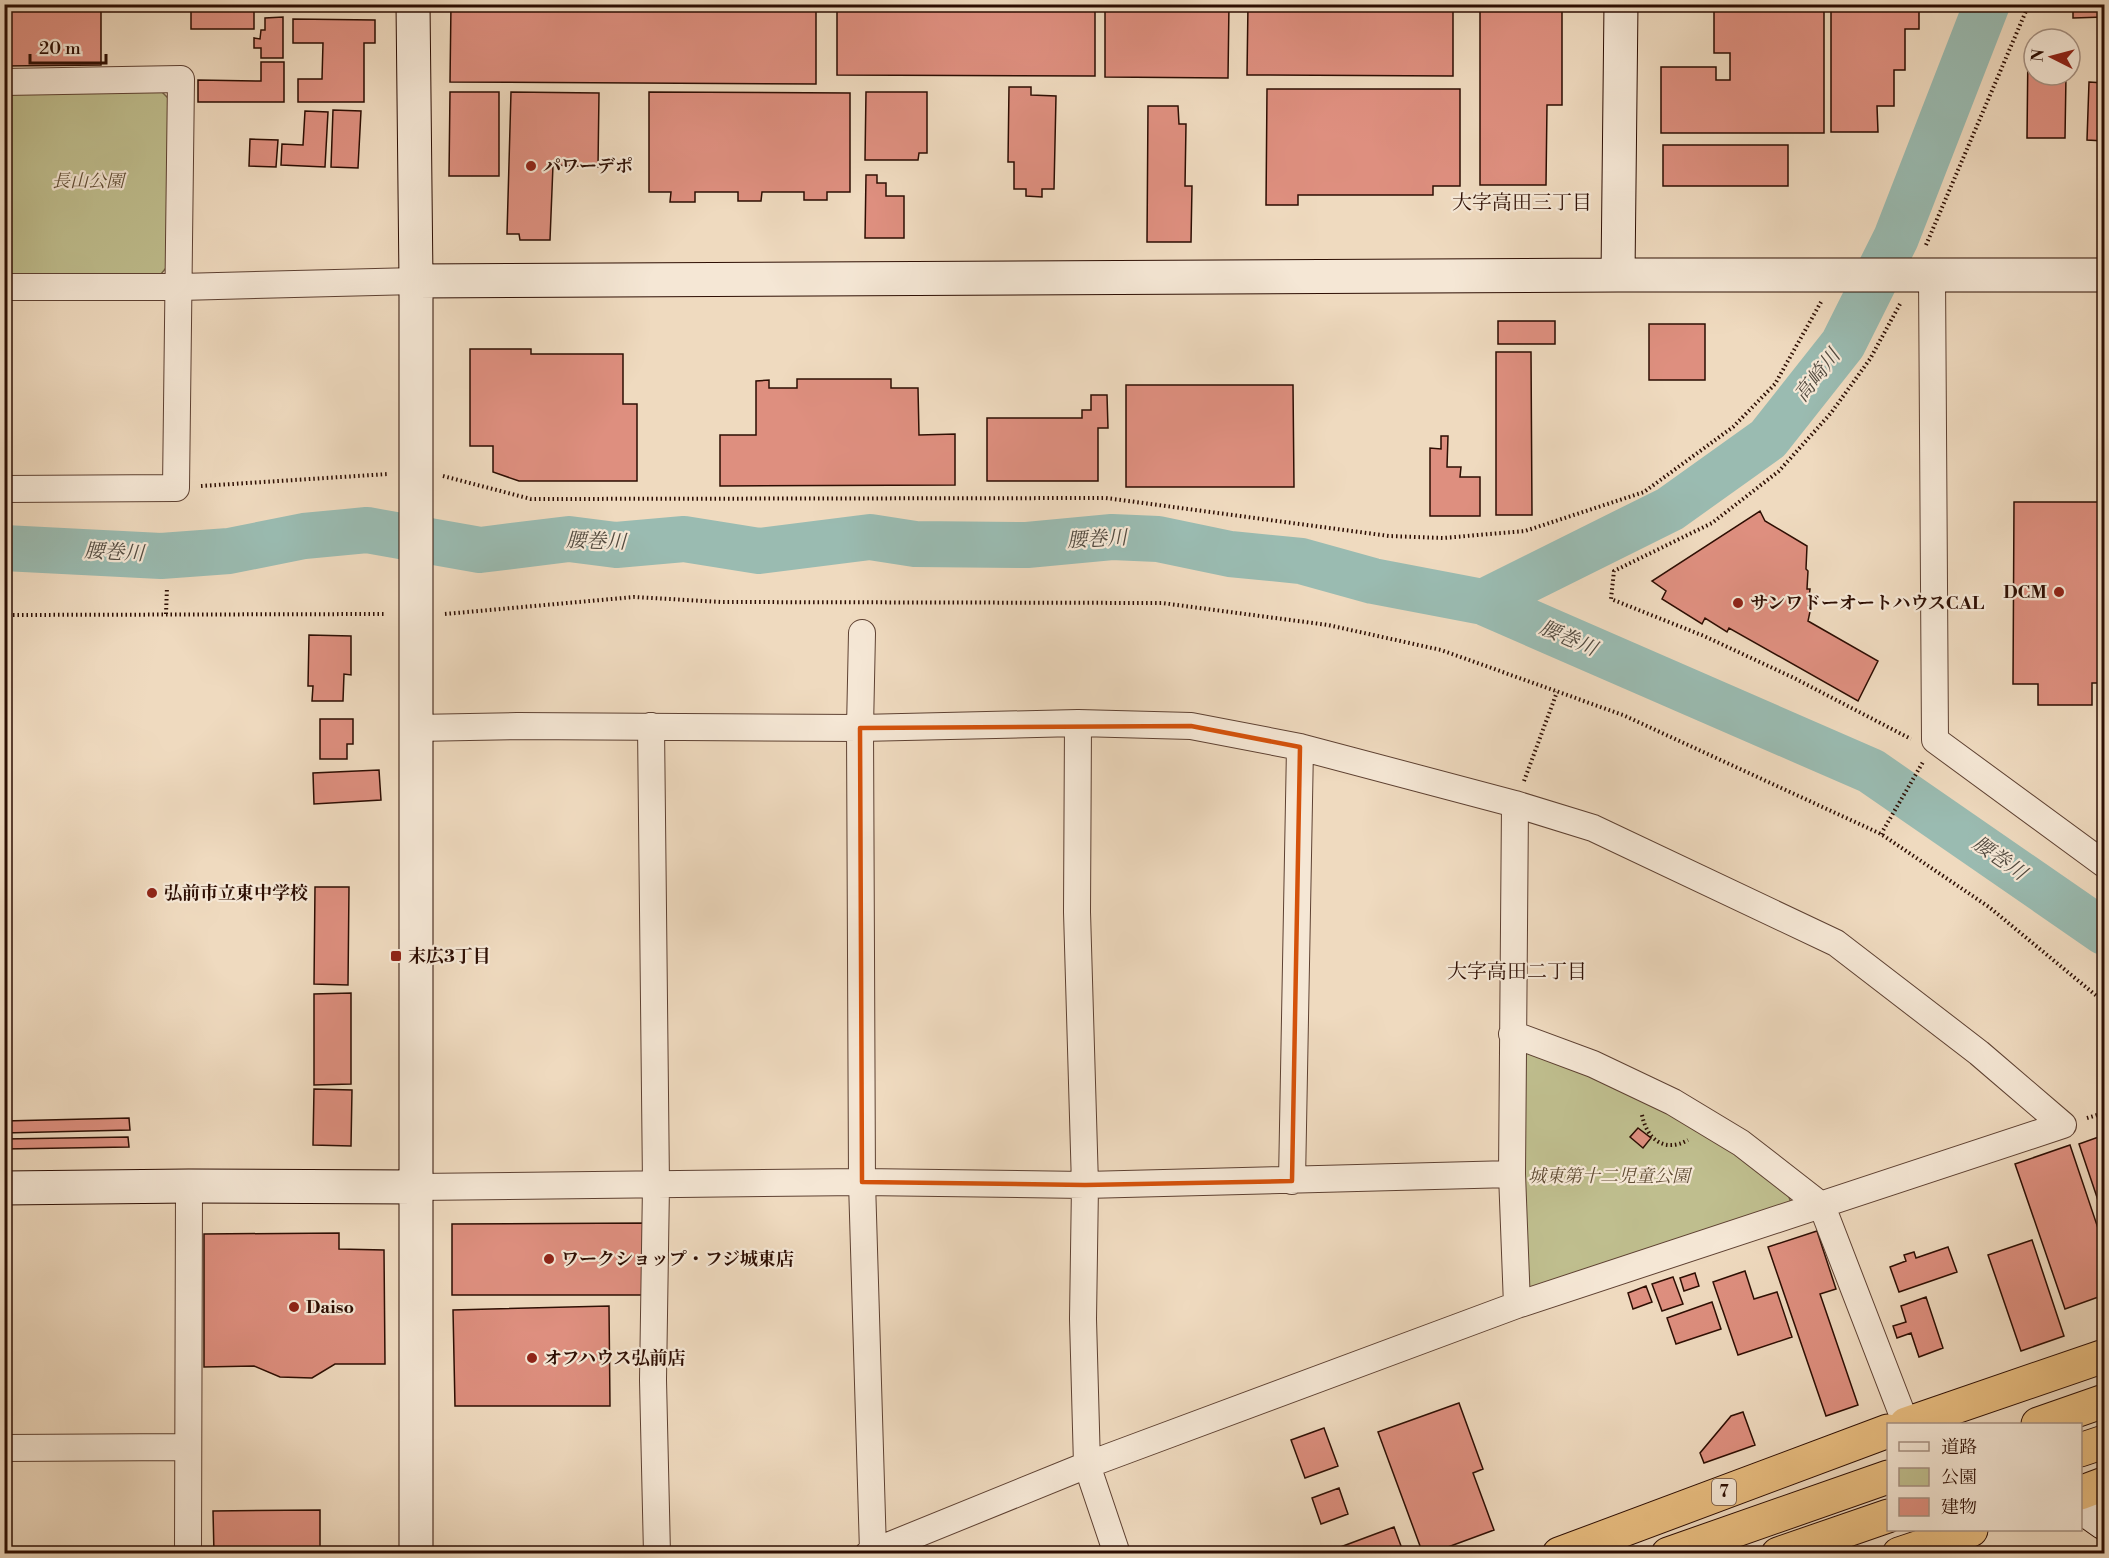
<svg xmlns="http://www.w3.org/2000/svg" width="2109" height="1558" viewBox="0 0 2109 1558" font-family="'Libre Bodoni','Noto Serif JP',serif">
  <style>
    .green { fill: #bfbe8e; stroke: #766648; stroke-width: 1.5 }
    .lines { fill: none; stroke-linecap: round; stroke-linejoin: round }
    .river { stroke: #9abbb1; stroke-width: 46 }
    .building { fill: #de8f7f; stroke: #2d0e03; stroke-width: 1.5 }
    .street-casing { stroke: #5e4132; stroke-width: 28 }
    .secondary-casing { stroke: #2d0e03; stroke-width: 35 }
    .highway-casing { stroke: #2d0e03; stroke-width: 35 }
    .path { stroke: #2d0e03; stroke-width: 4; stroke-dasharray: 1.5 3; stroke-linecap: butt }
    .street { stroke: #f5e7d5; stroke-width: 26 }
    .secondary { stroke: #f5e7d5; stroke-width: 33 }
    .highway { stroke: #e8bd80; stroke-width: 33 }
    .marked { fill: none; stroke: #d5520b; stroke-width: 4.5; stroke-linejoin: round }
    .poi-dot { fill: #8f2418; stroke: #f5e7d5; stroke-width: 2 }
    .labels { text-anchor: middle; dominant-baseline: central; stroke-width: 4.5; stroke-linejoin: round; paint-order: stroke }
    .shield { fill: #f5e7d5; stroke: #694f42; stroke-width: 1.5 }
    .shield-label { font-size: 16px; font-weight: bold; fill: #2d0e03 }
    .poi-label { font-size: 18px; font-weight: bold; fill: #2d0e03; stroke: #f5e7d5; text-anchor: start }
    .park-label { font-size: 18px; font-style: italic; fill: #604c34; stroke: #f5e7d5 }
    .neighbourhood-label { font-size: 20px; fill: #2d0e03; stroke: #f5e7d5 }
    .water-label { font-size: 20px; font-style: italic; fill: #534b40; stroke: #f5e7d5 }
  </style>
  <rect width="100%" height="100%" fill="#efdabf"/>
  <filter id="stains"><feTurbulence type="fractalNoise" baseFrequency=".00333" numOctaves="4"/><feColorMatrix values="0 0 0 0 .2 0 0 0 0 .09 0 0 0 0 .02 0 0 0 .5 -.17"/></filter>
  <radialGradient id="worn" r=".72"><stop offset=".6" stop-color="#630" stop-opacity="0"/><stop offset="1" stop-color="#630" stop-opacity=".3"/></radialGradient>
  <path class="green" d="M160,90L170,100L171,262L161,274H5L4,91Z
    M1531,1047L1649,1101L1746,1160L1787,1191L1791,1203L1524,1294L1521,1055Z"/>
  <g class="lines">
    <path class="river" d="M4,548L161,556L229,551L304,536L367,530L480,550L569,539L616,545L684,539L759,551L870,537L915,544L1027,545L1112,537L1158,539L1230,554L1301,561L1373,581L1483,602L1871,771L2104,932
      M1483,602L1670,509L1768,439L1843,344L1896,238L1987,4"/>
  </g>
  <path class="building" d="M4,4H101V65L4,66Z
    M191,4H254V29H191Z
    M268,4H357V11H268Z
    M451,4H816V84L450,82Z
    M837,4H1095V76L837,75Z
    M1105,4H1229L1228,78L1105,77Z
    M1248,4H1453V76L1247,75Z
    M1480,4H1547V8H1562V105H1547L1546,185H1480Z
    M1714,4H1824V133H1661V67H1716V80H1730V53H1714Z
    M1831,4H1919V29H1905V70H1894V106H1877L1878,132H1831Z
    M2073,4H2104V17L2073,18Z
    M283,17V58H261V48H254V38L260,39L261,30H265V18Z
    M293,19L375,20V43H364V102H298V79H322L323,43H293Z
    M2028,46H2034V75H2066L2065,138H2027Z
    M261,62H284V102H198V80L261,81Z
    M2089,82L2104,83V141L2087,140Z
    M1009,87H1031V95L1056,96L1054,189H1042V197L1026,196V189H1014V162H1008Z
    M1267,89H1460V186H1433V195H1298V205H1266Z
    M450,92H499V176H449Z
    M511,92L599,93L598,167L553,165L550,240H520L519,234H507Z
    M649,92L850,93V192H827V200H804V192H762L761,201H738V192H695V202H670L671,192H649Z
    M866,92H927V153H919L918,160H865Z
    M1148,106H1178L1179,124H1186L1185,186H1192L1191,242H1147Z
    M333,110L361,111L358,168L331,167Z
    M305,111L328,112L325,167L281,165L282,144L303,145Z
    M250,139L278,140L276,167L249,166Z
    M1663,145H1788V186H1663Z
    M866,175H877V183H886V196H904V238H865Z
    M1498,321H1555V344H1498Z
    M1649,324H1705V380H1649Z
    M470,349H531V354H623V404H637V481H519L493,472V446H470Z
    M1496,352H1531L1532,515H1496Z
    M797,379H891V388H918L919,435L955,434V485L720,486V435H756V381L769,380V388H797Z
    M1126,385H1293L1294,487H1126Z
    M1091,395H1107L1108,428H1098V481H987V418H1082V410H1091Z
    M1441,436H1448L1447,467H1461L1460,477H1480V516H1430V448L1441,449Z
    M2014,502H2104V683H2092V705H2038V684H2013Z
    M1760,511L1765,521L1807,546L1806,569L1808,571L1807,589H1810L1808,607H1811L1808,621L1878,661L1858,701L1729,628L1727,632L1705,618L1702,624L1662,599L1666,591L1652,581Z
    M309,635L351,636V675L344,674L343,701H312L313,686H308Z
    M320,719H353V744H347V759H320Z
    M379,770L381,800L314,804L313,773Z
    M315,887H349L348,985L314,984Z
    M351,993V1084L314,1085V994Z
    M314,1089L352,1090L351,1146L313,1145Z
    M129,1118L130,1130L4,1133V1121Z
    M1638,1128L1651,1138L1643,1148L1630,1137Z
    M2104,1135V1218L2079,1144Z
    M128,1137L129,1147L4,1149V1139Z
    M2070,1145L2104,1246V1295L2065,1309L2015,1164Z
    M646,1223V1295H452V1224Z
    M1817,1231L1836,1289L1820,1294L1858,1405L1826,1416L1768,1247Z
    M339,1233V1249L384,1250L385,1364H335L312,1378L280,1377L254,1366L204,1367V1234Z
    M2032,1240L2064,1336L2021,1351L1988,1255Z
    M1948,1247L1957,1272L1899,1292L1890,1267L1906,1261L1904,1255L1914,1252L1916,1258Z
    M1745,1271L1754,1299L1777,1292L1792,1337L1738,1355L1713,1282Z
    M1695,1273L1699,1286L1684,1291L1680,1278Z
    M1673,1277L1683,1304L1662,1311L1652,1284Z
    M1646,1286L1652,1302L1633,1309L1628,1293Z
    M1926,1297L1943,1348L1919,1357L1911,1333L1897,1338L1893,1326L1906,1322L1901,1306Z
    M1712,1302L1721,1329L1676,1344L1667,1318Z
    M609,1306L610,1406H455L453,1310Z
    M1459,1403L1483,1469L1473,1473L1494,1530L1429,1554H1423L1378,1432Z
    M1743,1412L1755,1445L1704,1463L1700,1453L1731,1416Z
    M1324,1428L1338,1466L1305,1478L1291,1440Z
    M1339,1488L1348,1514L1321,1524L1312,1498Z
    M320,1510V1554H214L213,1511Z
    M1394,1527L1404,1554H1328L1327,1552Z"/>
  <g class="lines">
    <defs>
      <path id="street" d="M4,82L181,79L176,488L4,489
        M1932,275L1935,740L2104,864
        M4,287H180L416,281
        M862,633L860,728L862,1182L873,1551
        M1078,723L1077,912L1085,1185L1083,1319L1087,1465L1117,1554
        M651,726L656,1185L653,1380L657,1554
        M415,728L517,726L860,728L1078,723L1191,726L1300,747L1515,804L1593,828L1836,943L1979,1053L2063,1125L1517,1305L1087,1465L868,1554
        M1515,804L1512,1174L1517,1305
        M1512,1034L1593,1064L1673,1102L1741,1143L1822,1206L1906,1424
        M1292,1181L1300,747
        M415,1187L862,1182L1085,1185L1512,1174
        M4,1448L187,1447
        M188,1554L189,1186"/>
      <path id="secondary" d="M413,4L416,281V1554
        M1618,275L1621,4
        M416,281L1618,275H2104
        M4,1188L189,1186L415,1187
        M2080,1506L2104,1523"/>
      <path id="highway" d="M1906,1424L2104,1356
        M2038,1424L2104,1401
        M2080,1450L2104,1442
        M2080,1493L2104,1484
        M1559,1554L1888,1431
        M1668,1554L1888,1477
        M1778,1554L1888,1516
        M1899,1554L1971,1530"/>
    </defs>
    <use href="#street" class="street-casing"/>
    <use href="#secondary" class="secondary-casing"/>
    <use href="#highway" class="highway-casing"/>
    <path class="path" d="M1926,245L2029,4
      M1900,304L1870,359L1831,413L1779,471L1712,523L1614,571L1611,599L1704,636L1794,678L1911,739
      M443,476L531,499L1106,498L1389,536L1443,538L1525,531L1644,492L1733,427L1775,384L1821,302
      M201,486L388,474
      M166,614L167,587
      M445,614L634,597L721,602L1162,603L1328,625L1441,650L1623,715L1881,834L1989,907L2104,1002
      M4,615L385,614
      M1524,781L1557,692
      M1881,834L1923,762
      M1642,1115C1647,1140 1665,1153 1688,1140
      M2087,1118L2104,1113"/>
    <use href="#street" class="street"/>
    <use href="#secondary" class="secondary"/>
    <use href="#highway" class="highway"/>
  </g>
  <path class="marked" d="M1191,726L1300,747L1292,1181L1085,1185L862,1182L860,728Z"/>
  <g class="poi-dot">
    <circle cx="531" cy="166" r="6"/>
    <circle cx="2059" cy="592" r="6"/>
    <circle cx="1738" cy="603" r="6"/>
    <circle cx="152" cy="893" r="6"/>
    <rect x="390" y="950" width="12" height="12" rx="3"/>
    <circle cx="549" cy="1259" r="6"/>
    <circle cx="294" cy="1307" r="6"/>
    <circle cx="532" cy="1358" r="6"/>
  </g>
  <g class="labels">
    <rect class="shield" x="1712" y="1479" width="24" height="26" rx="4.5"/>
    <g class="shield-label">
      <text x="1724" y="1492">7</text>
    </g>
    <g class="poi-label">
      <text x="543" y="166">パワーデポ</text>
      <text x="2047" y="592" text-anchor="end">DCM</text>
      <text x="1750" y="603">サンワドーオートハウスCAL</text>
      <text x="164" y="893">弘前市立東中学校</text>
      <text x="408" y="956">末広3丁目</text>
      <text x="561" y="1259">ワークショップ・フジ城東店</text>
      <text x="306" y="1307">Daiso</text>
      <text x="544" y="1358">オフハウス弘前店</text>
    </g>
    <g class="park-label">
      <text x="88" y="181">長山公園</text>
      <text x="1609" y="1176">城東第十二児童公園</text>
    </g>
    <g class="neighbourhood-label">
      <text x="1522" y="203">大字高田三丁目</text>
      <text x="1517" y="972">大字高田二丁目</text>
    </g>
    <g class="water-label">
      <text transform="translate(1818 376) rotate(-52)">高崎川</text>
      <text transform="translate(1097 540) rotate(-3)">腰巻川</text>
      <text transform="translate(596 542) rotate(2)">腰巻川</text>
      <text transform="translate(114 553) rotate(3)">腰巻川</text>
      <text transform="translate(1568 639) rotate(23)">腰巻川</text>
      <text transform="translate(1999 859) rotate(35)">腰巻川</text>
    </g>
  </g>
  <rect width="2109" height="1558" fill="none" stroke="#efdabf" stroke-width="24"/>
  <rect x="6" y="6" width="2097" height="1546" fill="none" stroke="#2d0e03" stroke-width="3"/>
  <rect x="12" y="12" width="2085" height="1534" fill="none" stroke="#2d0e03" stroke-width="1.5"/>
  <rect x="1887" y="1423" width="195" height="108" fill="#f5e7d5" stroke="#a59081" stroke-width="1.5"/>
  <rect x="1899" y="1442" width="30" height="9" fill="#f5e7d5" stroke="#a59081" stroke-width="1.5"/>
  <text x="1941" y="1453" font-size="18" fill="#2d0e03">道路</text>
  <rect x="1899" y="1468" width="30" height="18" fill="#bfbe8e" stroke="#a59081" stroke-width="1.5"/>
  <text x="1941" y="1483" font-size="18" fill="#2d0e03">公園</text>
  <rect x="1899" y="1498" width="30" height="18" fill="#de8f7f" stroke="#a59081" stroke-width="1.5"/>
  <text x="1941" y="1513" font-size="18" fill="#2d0e03">建物</text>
  <g transform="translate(2052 57) rotate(276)"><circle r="28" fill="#f5e7d5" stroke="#a59081" stroke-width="1.5"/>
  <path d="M0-4.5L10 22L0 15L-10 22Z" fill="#8f2418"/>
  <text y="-9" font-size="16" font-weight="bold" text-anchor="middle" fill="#2d0e03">N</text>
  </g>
  <path d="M30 54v9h76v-9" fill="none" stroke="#2d0e03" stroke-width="3"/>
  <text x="39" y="54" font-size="18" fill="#2d0e03" stroke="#f5e7d5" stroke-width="4.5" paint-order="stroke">20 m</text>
  <rect width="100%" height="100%" filter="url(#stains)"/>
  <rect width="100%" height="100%" fill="url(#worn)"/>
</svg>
